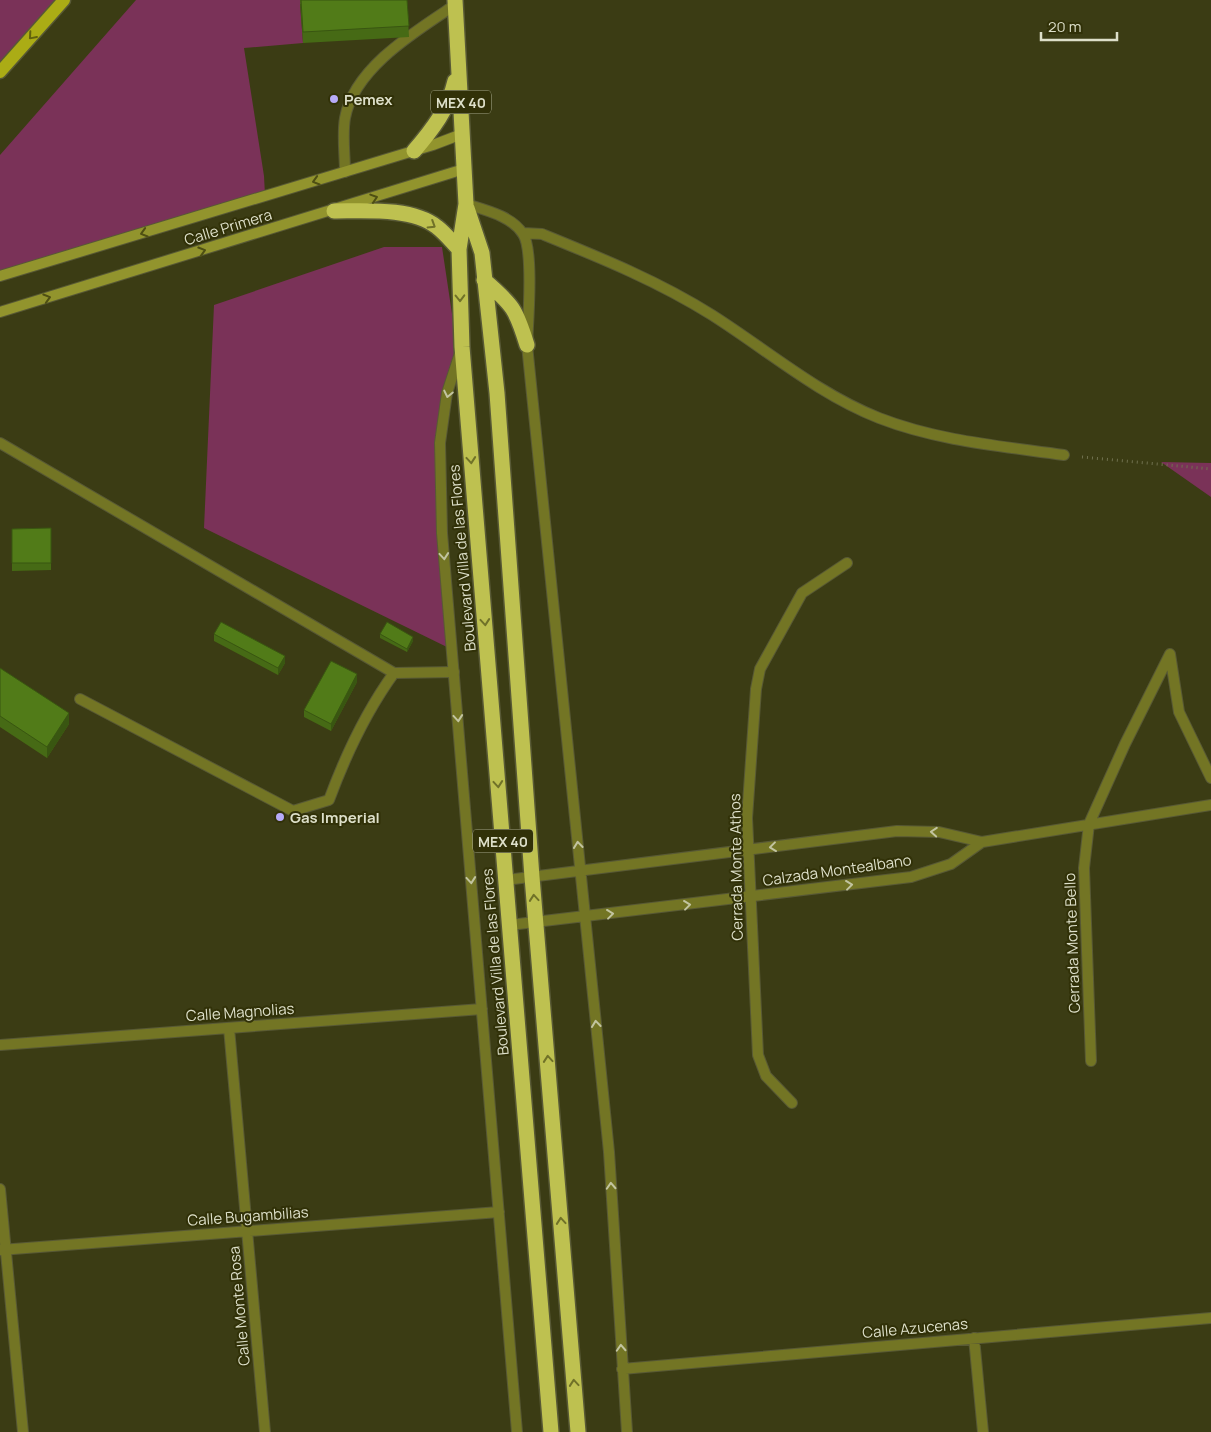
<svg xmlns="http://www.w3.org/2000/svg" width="1211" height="1432" viewBox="0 0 1211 1432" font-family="Manrope,sans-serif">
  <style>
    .green { fill: #7a3258 }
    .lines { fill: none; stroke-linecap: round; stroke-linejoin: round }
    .lane-casing { stroke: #585935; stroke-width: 12 }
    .street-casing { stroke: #585935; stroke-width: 12 }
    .secondary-casing { stroke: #585935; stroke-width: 12 }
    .primary-casing { stroke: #585935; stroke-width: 15 }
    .highway-casing { stroke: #585935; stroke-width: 18 }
    .path { stroke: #70714f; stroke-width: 3; stroke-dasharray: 1 4; stroke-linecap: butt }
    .lane { stroke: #737524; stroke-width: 10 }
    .street { stroke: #737524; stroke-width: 10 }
    .secondary { stroke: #92942d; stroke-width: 10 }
    .primary { stroke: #abac15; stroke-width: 12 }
    .highway { stroke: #bec150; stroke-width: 15 }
    .wall { fill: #466a15 }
    .shaded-wall { fill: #395611 }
    .building { fill: #517b18; stroke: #395611 }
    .oneway { stroke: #62620d }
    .oneway2 { stroke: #4e4f13 }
    .oneway3 { stroke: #707228 }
    .oneway4 { stroke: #c2c4a0 }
    .poi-dot { fill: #b7abf8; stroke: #313108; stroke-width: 2 }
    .labels { text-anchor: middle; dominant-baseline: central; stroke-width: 4; stroke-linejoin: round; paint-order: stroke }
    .shield { fill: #313108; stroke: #a9ab8f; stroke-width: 1 }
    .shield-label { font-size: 14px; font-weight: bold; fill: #dddfc9 }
    .poi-label { font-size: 15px; font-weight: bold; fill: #dddfc9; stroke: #313108; text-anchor: start }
    .street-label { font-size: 15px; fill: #dddfc9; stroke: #313108 }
  </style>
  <rect width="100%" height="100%" fill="#3b3c14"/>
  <path class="green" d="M0,0H63L5,66L0,61Z
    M136,0H367L300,4L303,43L244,48L264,176L265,195L0,276V155Z
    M384,247H442L457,347L439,414L451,649L204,528L214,305Z
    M1161,462L1211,463V497Z"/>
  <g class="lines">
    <defs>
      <path id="lane" d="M345,172C345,155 342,135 345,118C354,68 416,31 455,5
        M0,443L394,673L454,672
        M80,699L293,811L329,800C346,754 365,713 394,673"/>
      <path id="street" d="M466,204C485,210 512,216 523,234C534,250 528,323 527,345L609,1152L627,1432
        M523,233L542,234C601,258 658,281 712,315C767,350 818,394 879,418C938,441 1001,446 1064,455
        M460,353L447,393L440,443L442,533L517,1432
        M1170,654L1179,712L1211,778
        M506,880L897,831L939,832L982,842L1211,805
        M510,925L911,877L951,864L982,842
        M229,1028L265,1432
        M0,1045L482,1009
        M1091,1061L1084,868L1089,824L1125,744L1170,654
        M792,1103L766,1076L758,1055L747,818L756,689L760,669L802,593L847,563
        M0,1189L23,1432
        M0,1250L499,1212
        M974,1338L983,1432
        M622,1369L1211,1318"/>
      <path id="secondary" d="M0,276L433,145L462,134
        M0,312L464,169"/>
      <path id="primary" d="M0,72L64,0"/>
      <path id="highway" d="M455,0L466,204L459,249L462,347L551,1432
        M414,151C432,130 449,108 455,81
        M467,208L482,253L497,393L532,877L578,1432
        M334,211C364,211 412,207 437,227C445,233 452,242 459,249
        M484,280C513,305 516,309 527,345"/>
    </defs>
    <use href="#lane" class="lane-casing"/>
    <use href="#street" class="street-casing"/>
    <use href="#secondary" class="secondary-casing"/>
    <use href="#primary" class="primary-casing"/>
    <use href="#highway" class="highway-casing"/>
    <path class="path" d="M1082,457L1211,469"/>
    <use href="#lane" class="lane"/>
    <use href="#street" class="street"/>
    <use href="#secondary" class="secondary"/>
    <use href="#primary" class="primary"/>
    <use href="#highway" class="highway"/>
  </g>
  <path class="wall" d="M300,0H407L409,37L303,43Z
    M51,528V570L12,571V529Z
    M214,634L285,663L278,675L214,641Z
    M380,634L413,641L407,652L380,638Z
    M0,668L69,724L47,758L0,727Z
    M357,682L331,731L304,717V710Z"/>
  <path class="shaded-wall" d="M413,637V641L407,652V649Z
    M285,656V663L278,675V668Z
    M357,674V682L331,731V724Z
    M69,713V724L47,758V747Z"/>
  <path class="building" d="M301,0H407L409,26L303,32Z
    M51,528V563H12V529Z
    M221,622L285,656L278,668L214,634Z
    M387,622L413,637L407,649L380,634Z
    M331,661L357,674L331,724L304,710Z
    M0,668L69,713L47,747L0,716Z"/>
  <defs><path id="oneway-chevron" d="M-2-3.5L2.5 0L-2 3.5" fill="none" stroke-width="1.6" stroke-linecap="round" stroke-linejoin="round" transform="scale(1.25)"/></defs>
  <use class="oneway" href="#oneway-chevron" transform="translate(32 36) rotate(131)"/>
  <g class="oneway2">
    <use href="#oneway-chevron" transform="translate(316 181) rotate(163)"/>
    <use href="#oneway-chevron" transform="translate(374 198) rotate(-18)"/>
    <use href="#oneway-chevron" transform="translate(144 233) rotate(163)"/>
    <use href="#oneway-chevron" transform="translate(202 251) rotate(-17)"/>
    <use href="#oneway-chevron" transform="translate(47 298) rotate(-17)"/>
  </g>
  <g class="oneway3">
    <use href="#oneway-chevron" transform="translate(432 225) rotate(32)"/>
    <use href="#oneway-chevron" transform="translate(460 298) rotate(89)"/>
    <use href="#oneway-chevron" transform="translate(471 460) rotate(85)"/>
    <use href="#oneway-chevron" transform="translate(485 622) rotate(85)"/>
    <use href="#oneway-chevron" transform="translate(498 784) rotate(85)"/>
    <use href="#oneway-chevron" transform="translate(534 898) rotate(-95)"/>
    <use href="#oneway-chevron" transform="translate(548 1059) rotate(-95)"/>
    <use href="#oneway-chevron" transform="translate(561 1221) rotate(-95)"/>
    <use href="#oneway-chevron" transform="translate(574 1383) rotate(-95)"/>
  </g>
  <g class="oneway4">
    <use href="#oneway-chevron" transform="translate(448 394) rotate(102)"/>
    <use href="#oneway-chevron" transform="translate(444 556) rotate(85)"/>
    <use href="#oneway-chevron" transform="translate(458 718) rotate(85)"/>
    <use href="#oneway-chevron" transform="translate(934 832) rotate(-176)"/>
    <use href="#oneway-chevron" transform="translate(578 845) rotate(-96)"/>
    <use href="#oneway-chevron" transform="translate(773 847) rotate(173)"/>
    <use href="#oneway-chevron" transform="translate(471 880) rotate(85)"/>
    <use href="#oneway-chevron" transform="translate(849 885) rotate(-7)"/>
    <use href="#oneway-chevron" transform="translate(687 905) rotate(-7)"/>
    <use href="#oneway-chevron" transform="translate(610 914) rotate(-7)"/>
    <use href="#oneway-chevron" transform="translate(596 1024) rotate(-96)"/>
    <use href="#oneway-chevron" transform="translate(611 1186) rotate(-93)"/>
    <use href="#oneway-chevron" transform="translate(621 1348) rotate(-93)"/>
  </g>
  <g class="poi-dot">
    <circle cx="334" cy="99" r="5"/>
    <circle cx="280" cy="817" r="5"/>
  </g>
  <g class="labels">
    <g class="shield">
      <rect x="431" y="90.5" width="60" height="23" rx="4"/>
      <rect x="473" y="829.5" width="60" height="23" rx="4"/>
    </g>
    <g class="shield-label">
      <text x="461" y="102">MEX 40</text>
      <text x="503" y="841">MEX 40</text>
    </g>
    <g class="poi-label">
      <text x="344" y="99">Pemex</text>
      <text x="290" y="817">Gas Imperial</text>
    </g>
    <g class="street-label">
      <text transform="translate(228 227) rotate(-17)">Calle Primera</text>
      <text transform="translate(462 558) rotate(-95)">Boulevard Villa de las Flores</text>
      <text transform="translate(736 867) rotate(-91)">Cerrada Monte Athos</text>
      <text transform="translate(837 870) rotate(-8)">Calzada Montealbano</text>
      <text transform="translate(1072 943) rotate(-92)">Cerrada Monte Bello</text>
      <text transform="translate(495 962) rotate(-95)">Boulevard Villa de las Flores</text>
      <text transform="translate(240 1012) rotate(-4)">Calle Magnolias</text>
      <text transform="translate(248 1216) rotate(-4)">Calle Bugambilias</text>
      <text transform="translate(239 1306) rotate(-95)">Calle Monte Rosa</text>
      <text transform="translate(915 1328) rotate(-5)">Calle Azucenas</text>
    </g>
  </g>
  <path d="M1041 32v8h76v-8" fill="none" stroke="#dddfc9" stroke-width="2.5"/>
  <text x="1048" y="32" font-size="15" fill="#dddfc9" stroke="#313108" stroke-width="4" paint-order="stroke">20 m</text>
</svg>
